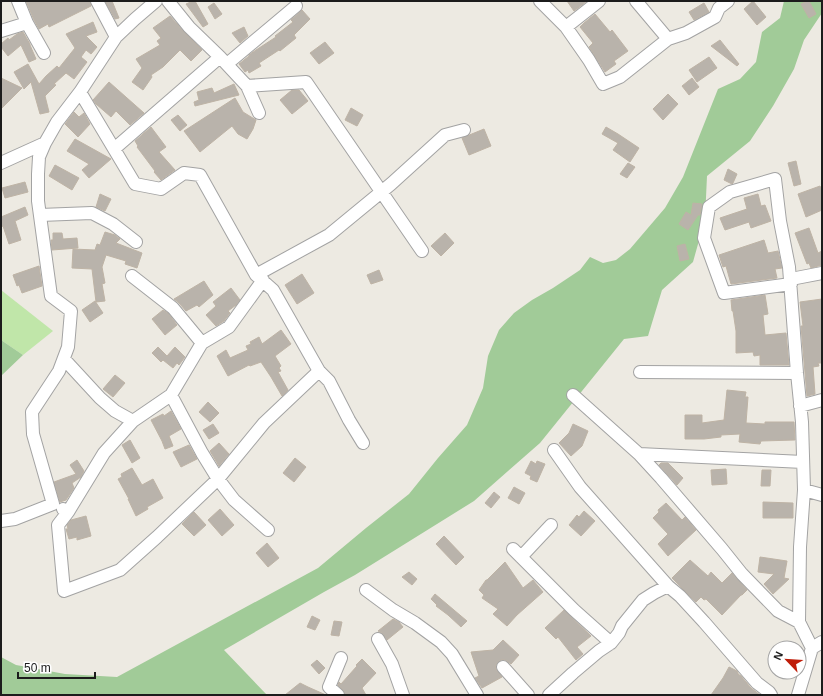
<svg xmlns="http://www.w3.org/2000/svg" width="823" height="696" viewBox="0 0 823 696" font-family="Helvetica,sans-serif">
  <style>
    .grass { fill: #c0e6a9 }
    .forest { fill: #a1cb98 }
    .building { fill: #b9b3ab; stroke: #beb3a5 }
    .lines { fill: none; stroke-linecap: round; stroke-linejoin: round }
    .minor-casing { stroke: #a3a3a3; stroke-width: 14 }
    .minor { stroke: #fff; stroke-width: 12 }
  </style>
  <rect width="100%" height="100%" fill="#edeae2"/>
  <path class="grass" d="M1,290L53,331L23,355L1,340Z"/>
  <path class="forest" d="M784,1H822V13L804,40L794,69L773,106L750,141L707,176L705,219L693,262L662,290L648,336L624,339L540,443L474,501L355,575L324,592L224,650L267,695H1V657L16,665L65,674L117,677L318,568L366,528L409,494L438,458L467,425L483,388L488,356L499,330L514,313L532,300L553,288L580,270L590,257L603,263L616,260L630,249L665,208L683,177L718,89L740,79L756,62L762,32L780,18Z
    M1,340L23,355L1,376Z"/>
  <path class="building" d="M26,1H90L91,6L49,27L48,24L39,29L34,20Z
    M105,1H112L119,18L115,19Z
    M193,1H195L208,24L203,27L186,4Z
    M567,1H587L574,11Z
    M753,1L766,17L757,25L744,9Z
    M807,1H809L816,14L809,18L801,4Z
    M214,3L222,14L215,19L208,7Z
    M704,3L709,12L694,20L689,12Z
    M302,10L310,19L294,35L296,38L280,51L279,50L259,63L261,66L249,73L248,70L245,72L239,64L249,56V55L256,50L276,37L275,36L293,22L291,20Z
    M595,14L610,32L612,30L628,51L614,61L616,64L605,72L589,47L593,43L580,27L584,23Z
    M170,16L184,32L202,50L191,61L180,50L163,67L151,75L152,77L143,90L132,82L142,68L136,59L160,45L157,41L161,38L153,28Z
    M93,22L97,32L86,36L97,47L91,54L86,50L81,57L87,62L74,79L66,73L54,84L56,85L45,96L49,112L40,114L31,82L24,89L14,72L28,64L39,84L46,76L57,66L59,68L75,48L66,34Z
    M244,27L248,36L240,43L232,33Z
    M23,32L30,44V45L36,59L29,62L21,45L8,56L1,47V44L8,38L9,40L17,34Z
    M720,40L739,64L737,66L711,46Z
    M325,42L334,53L319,64L310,53Z
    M709,57L717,68L697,82L689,70Z
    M1,78L22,88L1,109Z
    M692,78L699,87L689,95L682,86Z
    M109,82L144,113L130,125L116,111L111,117L96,104L93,100Z
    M234,84L239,95L195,106L194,102L199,100L197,92L212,88L214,93Z
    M292,90H299L308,101L292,114L280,100Z
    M668,94L678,104L663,120L653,109Z
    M235,98L243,112L256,120L253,129L247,139L238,134L232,126L200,152L184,131Z
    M351,108L363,115L357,126L345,120Z
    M74,112L79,117L84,113L90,124L78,137L65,124Z
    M178,115L187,125L180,131L171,120Z
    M151,127L166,147L159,152L175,170L161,180L154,172L155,171L137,147L138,146L135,141Z
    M606,127L618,134L639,148L630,162L613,150L618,143L602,134Z
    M484,129L491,146L469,155L462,138Z
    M75,139L111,159L89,178L82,170L89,164L67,151Z
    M796,161L801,184L794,186L788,163Z
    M628,163L635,167L627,178L620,174Z
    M55,165L79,178L72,190L49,176Z
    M728,169L737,174L733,183L732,184L724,180Z
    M25,182L28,192L5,198L2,188Z
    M820,186L822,191V210L806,217L798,194Z
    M100,194L111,199L105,211L96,207Z
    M758,194L761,206L765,205L771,221L751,228L749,222L725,230L720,218L747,209L744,198Z
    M693,203L702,204L700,215H698L688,230L679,224L686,212L691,215Z
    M25,207L28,215L15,221L21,240L9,244L3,226L1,227V217Z
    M809,228L818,253L822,251V265L811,268L809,263L807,264L795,233Z
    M105,232L115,235L120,239L116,243L142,253L137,268L125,264L126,261L106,255L102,267L105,283L102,284L105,301L96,302L92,269L72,268L73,249L95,250L97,244L100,245Z
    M53,233H62L63,239L77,238L78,248L52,250L51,240H53Z
    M445,233L454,243L441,256L431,246Z
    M764,240L768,253L778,251L782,268L775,269L777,278L731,284L726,266L723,267L719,255Z
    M685,244L689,259L680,261L677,246Z
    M39,266L42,286L22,293L19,285L17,286L13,275Z
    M379,270L383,280L371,284L367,275Z
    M302,274L314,293L297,304L285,285Z
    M204,281L213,295L199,307L197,305L186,311L179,303L174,299Z
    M231,288L240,300L236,305L228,311L230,313L224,321L216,326L206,315L216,306L213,302Z
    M765,295L768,314L763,315L765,335L786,333L789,365H760V355L754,356L753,352L736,353V331L733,311H732L731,300Z
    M822,299V363H818L819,366L813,367L815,394L807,396L801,326H803L800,302Z
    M95,301L103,313L90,322L82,310Z
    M163,310L168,313L177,325L165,335L152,319Z
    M281,330L291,344L275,356L281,366L279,368L281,371L278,372L288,390L282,396L271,377L261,362L250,366L249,365L228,376L217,356L226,350L230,358L248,350L246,346L251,344L250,342L259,337L262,344Z
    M158,347L167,356L175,347L185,357L179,365L177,363L173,368L163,360L161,362L152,353Z
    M115,375L125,383L113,397L103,389Z
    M727,390L746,392L745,397H748L746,423L765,424V422H794L795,440L761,441L760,444L739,442L740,434L721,435V437L704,439H685V415H702V423L724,420Z
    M208,402L219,413L210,422L199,412Z
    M171,411L181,429L169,436L173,446L165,449L162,441L151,420L163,414L164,416Z
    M213,424L219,433L209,439L203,430Z
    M573,424L588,431L582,446L571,456L559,443L569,433Z
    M130,440L140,458L132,463L122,445Z
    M219,443L229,454L219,466L210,451Z
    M189,445L197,459L181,467L173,452Z
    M295,458L306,467L294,482L283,473Z
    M77,460L84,471L81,477L72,483L74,488L66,500L60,502L54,482L76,474L70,465Z
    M531,461L536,464L537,461L545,464L537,482L530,479L531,476L525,473Z
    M661,463H668L683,478L677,485L659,465Z
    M132,468L142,485L153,479L163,498L147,507L148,509L136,516L128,499H129L118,479L122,477L121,474Z
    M726,469L727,484L712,485L711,470Z
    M762,470H771L770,486H761Z
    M514,487L525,493L519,504L508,498Z
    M494,492L500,497L491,508L485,503Z
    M763,502L793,503V518H763Z
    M666,503L682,520L685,517L696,530L668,556L658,544L668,534L653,518L659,512L658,510Z
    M220,509L234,525L222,536L208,520Z
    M584,511L595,521L581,536L569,525L577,515L579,517Z
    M194,512L206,525L194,536L182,524Z
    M86,516L91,536L77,540V537L69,539L66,529H68L67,525L71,520Z
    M444,536L464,557L456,565L436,544Z
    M267,543L279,558L268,567L256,553Z
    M760,557L787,561L784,578L789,579L773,594L764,584L774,574L758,572Z
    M690,560L708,576L711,572L722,583L732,573L747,590L742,595H741L722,615L706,599L704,600L701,597L696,602L672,578Z
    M505,562L523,588L533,580L543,592L517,615L507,626L493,614L498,609L482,598L484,595L479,590L486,580H487Z
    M409,572L417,579L412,585L402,577Z
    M435,594L467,621L461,627L448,615L436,606L437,605L431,599Z
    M564,610L591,636L577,647L583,654L576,660L558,637L556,639L545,628Z
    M312,616L320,620L315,630L307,627Z
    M393,619L399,622L403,627L387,640L382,633L378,631Z
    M334,621L342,622L339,636L331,635Z
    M503,640L519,655L511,664L505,660H501L498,662L496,665V669L502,677L482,688L475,678L479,676L471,652L493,650Z
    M362,659L376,673L362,688L366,695H345L343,690L338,685L339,682L341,684L357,666L356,665Z
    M317,660L325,668L319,674L311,665Z
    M729,667L737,671L738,673V674L741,676L751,688L760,695H711L723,678Z
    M300,683L308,687L326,695H285Z"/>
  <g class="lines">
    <defs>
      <path id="minor" d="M18,1L27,23L44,53
        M97,1L116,37
        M168,1L189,27L220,57L247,86L259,113
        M540,1L566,27L589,60L603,84L620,77L668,39L686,33L715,17L719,8L728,1
        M636,1L668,39
        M566,27L599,1
        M1,31L27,23
        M227,64L296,6
        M247,86L306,82L422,251
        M114,149L220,57
        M1,163L45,143
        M40,215L92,213L113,224L136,242
        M256,275L329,235L391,184L445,135L464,130
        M132,276L173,308L202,343
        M791,279L822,273
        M791,284L724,293L704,238L709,207L730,192L775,179L780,221L789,267L797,373L802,422L804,490L800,547L799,622
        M64,359L100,398L115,411L133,421
        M319,371L329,381L349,420L363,443
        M640,372L797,373
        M171,395L202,453L218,479L234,500L268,530
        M573,395L639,454L661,478L722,549L742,574L778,611L799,622L812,648
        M800,406L822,400
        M554,450L580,487L668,586
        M639,454L803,462
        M804,490L822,495
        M63,509L68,512L104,453L133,421L171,395L202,343L229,327L263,280
        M68,512L58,525L64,591L120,570L157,537L218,479L264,423L319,371L273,290L256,275L200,175L184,173L161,189L135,184L80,92
        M1,521L15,519L53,504L33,434L32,412L59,371L68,347L71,311L51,296L38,201V174L39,157L45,143L57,122L80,92L116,37L135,19L156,1
        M513,549L574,610L611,643
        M521,557L551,525
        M366,590L393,610L415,623L441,642L452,654L477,695
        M378,639L392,664L403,695
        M503,667L528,695
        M338,695L329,687L341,658
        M549,695L573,673L599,651L611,643L619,633L622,626L643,600L654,593L668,586L680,596L704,622L757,683L769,692L771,695
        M798,695L812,648L822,642"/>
    </defs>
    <use href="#minor" class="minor-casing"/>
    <use href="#minor" class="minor"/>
  </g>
  <rect width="823" height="696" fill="none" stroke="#1c1c1c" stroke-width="4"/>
  <g transform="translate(787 660) rotate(295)"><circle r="19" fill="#ffffff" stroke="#a4a4a4"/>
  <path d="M0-3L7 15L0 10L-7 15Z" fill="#bf1d09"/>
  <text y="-6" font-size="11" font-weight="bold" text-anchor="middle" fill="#1c1c1c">N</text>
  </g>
  <path d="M18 672v6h77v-6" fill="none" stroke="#1c1c1c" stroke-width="2"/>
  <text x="24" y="672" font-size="12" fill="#1c1c1c" stroke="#ffffff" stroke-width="3" paint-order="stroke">50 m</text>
</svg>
